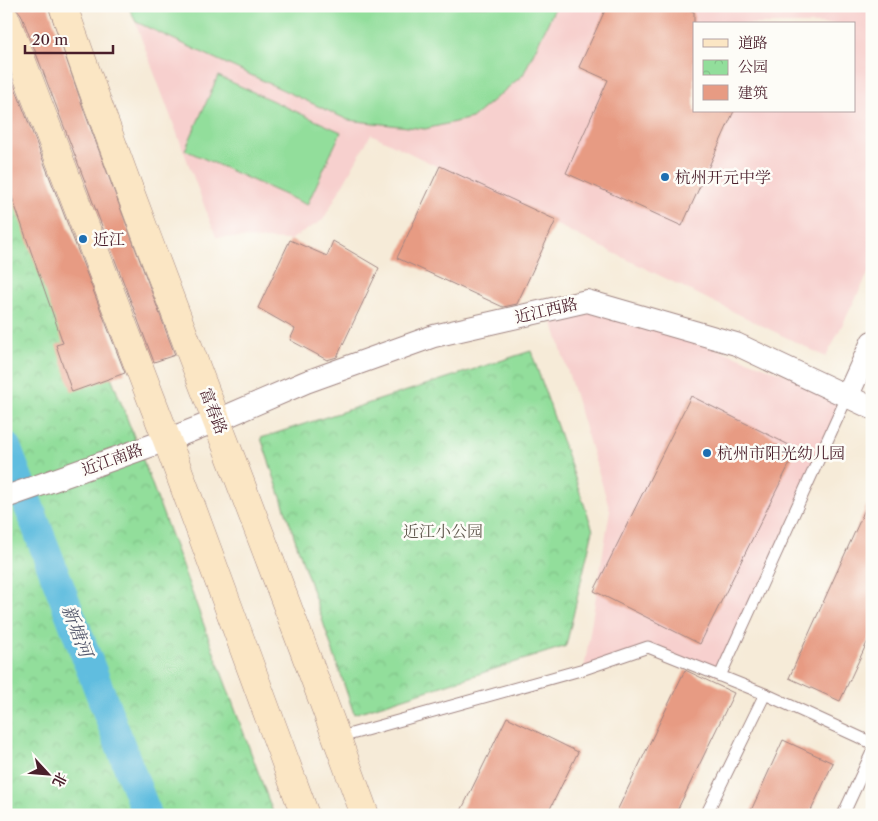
<svg xmlns="http://www.w3.org/2000/svg" width="878" height="821" viewBox="0 0 878 821" font-family="'Libre Caslon Text','Noto Serif SC',serif">
  <style>
    .built { fill: #f7d0ce; fill-rule: evenodd }
    .park { fill: url(#park-crowns); stroke: #6e7e63 }
    .pitch { fill: #92de9b; stroke: #6e7e63 }
    .lines { fill: none; stroke-linecap: round; stroke-linejoin: round }
    .canal { stroke: #61bddf; stroke-width: 30 }
    .building { fill: #e79b83 }
    .lane-casing { stroke: #a08582; stroke-width: 13 }
    .street-casing { stroke: #a08582; stroke-width: 24 }
    .secondary-casing { stroke: #a08582; stroke-width: 29 }
    .lane { stroke: #fff; stroke-width: 11 }
    .street { stroke: #fff; stroke-width: 22 }
    .secondary { stroke: #fbe6c4; stroke-width: 28 }
    .poi-dot { fill: #1f6fb2; stroke: #fdfcf7; stroke-width: 2 }
    .labels { text-anchor: middle; dominant-baseline: central; stroke-width: 5; stroke-linejoin: round; paint-order: stroke }
    .poi-label { font-size: 16px; fill: #4a1f2b; stroke: #fdfcf7; text-anchor: start }
    .street-label { font-size: 16px; fill: #4a1f2b; stroke: #fdfcf7 }
    .park-label { font-size: 16px; fill: #60584d; stroke: #fdfcf7 }
    .water-label { font-size: 18px; font-style: italic; fill: #52566a; stroke: #fdfcf7 }
  </style>
  <defs>
    <pattern id="park-crowns" width="20" height="18" patternUnits="userSpaceOnUse" patternTransform="scale(1.25)"><rect width="20" height="18" fill="#92de9b"/><path d="M2 6a3 3 0 1 1 6 0M12 15a3 3 0 1 1 6 0" fill="none" stroke="#7fbe86"/></pattern>
  </defs>
  <rect width="100%" height="100%" fill="#fdfcf7"/>
  <filter id="ink" filterUnits="userSpaceOnUse"><feTurbulence type="fractalNoise" baseFrequency=".02" numOctaves="2"/><feDisplacementMap in="SourceGraphic" scale="10" xChannelSelector="R" yChannelSelector="G"/><feConvolveMatrix kernelMatrix="1 2 1 2 8 2 1 2 1" color-interpolation-filters="sRGB"/></filter>
  <filter id="wash" filterUnits="userSpaceOnUse"><feTurbulence type="fractalNoise" baseFrequency=".0096" numOctaves="4" result="noise"/><feDisplacementMap in="SourceGraphic" scale="20" xChannelSelector="R" yChannelSelector="G"/><feGaussianBlur stdDeviation="1.12" result="paint"/><feColorMatrix in="noise" values="0 0 0 0 0 0 0 0 0 0 0 0 0 0 0 0 0 1.4 0 .05"/><feComposite in="paint" operator="in"/></filter>
  <g filter="url(#wash)">
    <rect width="100%" height="100%" fill="#f6ebd8"/>
    <path class="built" d="M129,6H872V266L826,357L371,134L323,220L290,240L216,237ZM694,24H854V111H694Z
      M587,301L847,397L720,676L648,647L584,669L610,510L549,310Z"/>
    <path class="park" d="M6,102L146,468L274,815H6Z
      M531,351L593,530L566,646L354,714L261,438Z"/>
    <path class="pitch" d="M128,6H556L523,75L472,118L425,129L348,120L136,22Z
      M218,76L341,132L307,205L185,150Z"/>
    <g class="lines">
      <path class="canal" d="M6,447L147,815"/>
    </g>
    <g id="blocks">
      <path class="building" d="M12,6H48L85,113L175,355L154,362L21,14L16,8Z
        M607,6H682L694,12V111H734L682,226L566,173L608,80L579,67Z
        M6,64L125,373L72,392L56,345L63,343L6,180Z
        M440,166L556,220L517,304L503,307L397,258Z
        M290,240L327,256L333,241L379,268L337,357L327,360L290,340L295,329L258,308Z
        M691,396L797,449L700,644L594,591Z
        M872,494V632L840,701L789,678Z
        M685,670L734,693L675,815H615Z
        M507,717L578,752L547,815H459Z
        M783,740L833,763L809,815H749Z"/>
    </g>
  </g>
  <g filter="url(#ink)">
    <use href="#blocks" fill-opacity="0" stroke="#a08582" stroke-width="1"/>
    <g class="lines">
      <defs>
        <path id="lane" d="M720,676L847,397
          M337,738L584,669L648,647L765,694L872,743
          M706,815L765,694
          M843,815L872,752"/>
        <path id="street" d="M847,397L872,342
          M6,497L167,440L218,420L306,382L434,336L587,301L736,344L872,408"/>
        <path id="secondary" d="M63,6C158,278 267,544 365,815
          M6,20L167,440L305,815"/>
      </defs>
      <use href="#lane" class="lane-casing"/>
      <use href="#street" class="street-casing"/>
      <use href="#secondary" class="secondary-casing"/>
      <use href="#lane" class="lane"/>
      <use href="#street" class="street"/>
      <use href="#secondary" class="secondary"/>
    </g>
  </g>
  <g class="poi-dot">
    <circle cx="665" cy="177" r="5"/>
    <circle cx="83" cy="239" r="5"/>
    <circle cx="707" cy="453" r="5"/>
  </g>
  <g class="labels">
    <g class="poi-label">
      <text x="675" y="177">杭州开元中学</text>
      <text x="93" y="239">近江</text>
      <text x="717" y="453">杭州市阳光幼儿园</text>
    </g>
    <g class="street-label">
      <text transform="translate(546 310) rotate(-13)">近江西路</text>
      <text transform="translate(214 411) rotate(69)">富春路</text>
      <text transform="translate(112 459) rotate(-20)">近江南路</text>
    </g>
    <g class="park-label">
      <text x="443" y="531">近江小公园</text>
    </g>
    <g class="water-label">
      <text transform="translate(77 631) rotate(69)">新塘河</text>
    </g>
  </g>
  <rect width="878" height="821" fill="none" stroke="#fdfcf7" stroke-width="25"/>
  <rect x="693" y="22" width="162" height="90" fill="#fdfcf7" stroke="#b5a4a5"/>
  <rect x="703" y="39" width="25" height="8" fill="#fbe6c4" stroke="#b5a4a5"/>
  <text x="738" y="48" font-size="15" fill="#4a1f2b">道路</text>
  <rect x="703" y="60" width="25" height="15" fill="url(#park-crowns)" stroke="#b5a4a5"/>
  <text x="738" y="72" font-size="15" fill="#4a1f2b">公园</text>
  <rect x="703" y="85" width="25" height="15" fill="#e79b83" stroke="#b5a4a5"/>
  <text x="738" y="98" font-size="15" fill="#4a1f2b">建筑</text>
  <g transform="translate(48 774) rotate(116)" stroke="#fdfcf7" stroke-width="4" paint-order="stroke">
  <path d="M0-4L9 19L0 12L-9 19Z" fill="#4a1f2b"/>
  <text y="-8" font-size="14" font-weight="bold" text-anchor="middle" fill="#4a1f2b">北</text>
  </g>
  <path d="M25 45v8h88v-8" fill="none" stroke="#4a1f2b" stroke-width="2.5"/>
  <text x="32" y="45" font-size="15" fill="#4a1f2b" stroke="#fdfcf7" stroke-width="4" paint-order="stroke">20 m</text>
</svg>
